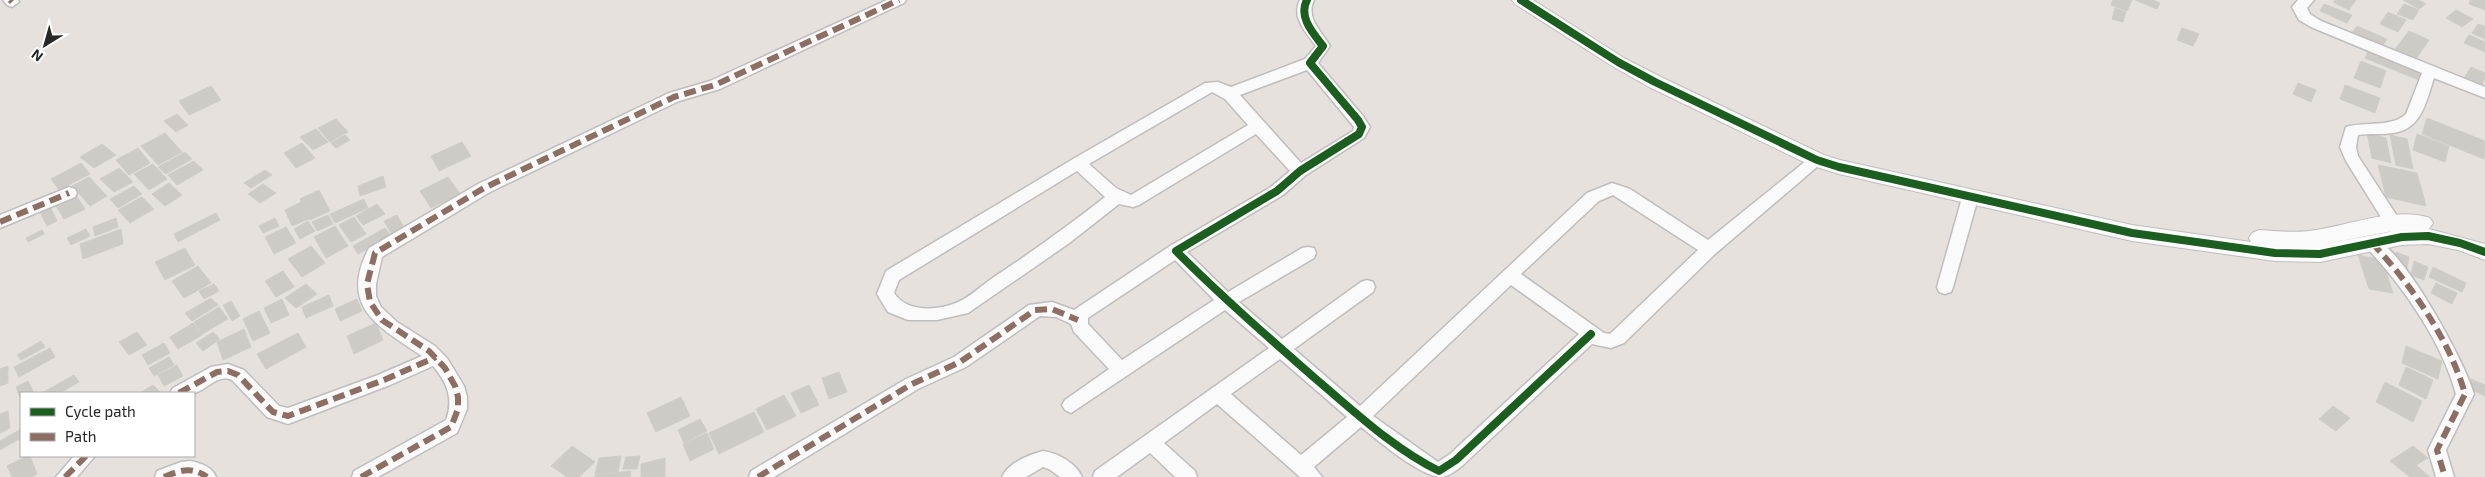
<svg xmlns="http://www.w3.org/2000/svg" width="2485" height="477" viewBox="0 0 2485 477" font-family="'Exo 2',sans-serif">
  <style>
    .building { fill: #cecbc7; stroke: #d0cdc9 }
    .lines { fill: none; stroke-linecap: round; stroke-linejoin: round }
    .minor-casing { stroke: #bfbdbd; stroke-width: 3 }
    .tertiary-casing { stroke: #bfbdbd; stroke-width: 2 }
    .minor { fill: #fbfafa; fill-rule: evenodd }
    .tertiary { fill: #fbfafa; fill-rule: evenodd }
    .quiet { stroke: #8d6e63; stroke-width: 6; stroke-dasharray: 12 6; stroke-linecap: butt }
    .cycleway-casing { stroke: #fff; stroke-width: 11 }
    .cycleway { stroke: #1b5e20; stroke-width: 8 }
  </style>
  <rect width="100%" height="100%" fill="#e6e1dc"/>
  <path class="building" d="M2113,0H2132L2127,11L2111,5Z
    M2135,0H2153L2160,3L2157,9Z
    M2335,0H2356L2349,10L2333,2Z
    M2403,0H2419L2426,4L2419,9Z
    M2470,0H2485V10L2469,4Z
    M2324,4L2352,15L2347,23L2320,11Z
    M2404,4L2419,10L2413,20L2397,14Z
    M2115,8L2126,12L2123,22L2112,19Z
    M2456,10L2473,19L2462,27L2446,18Z
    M2388,12L2406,20L2398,32L2380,24Z
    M2478,24L2485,26V39L2472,33Z
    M2357,26L2387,39L2382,47L2351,34Z
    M2182,28L2199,34L2193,46L2177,40Z
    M2409,31L2429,40L2416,59L2395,49Z
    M2469,35L2485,42V52L2464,43Z
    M2370,48L2424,69L2419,80L2365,58Z
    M2361,61L2386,71L2380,88L2354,78Z
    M2471,67L2485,73V79L2481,86L2464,78Z
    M2298,83L2316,90L2311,102L2293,94Z
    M2345,85L2380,98L2375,113L2340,99Z
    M211,86L221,100L189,115L179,101Z
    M177,114L188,125L176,132L164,121Z
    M2427,118L2485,141L2484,159L2422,134Z
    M336,119L348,132L330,142L318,128Z
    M316,129L328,142L313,150L300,137Z
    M165,133L182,152L158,165L141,146Z
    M2367,133L2386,138L2391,163L2372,158Z
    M2417,134L2449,146L2445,162L2413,150Z
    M345,135L350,140L336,148L331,143Z
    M2390,135L2407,139L2413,169L2396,165Z
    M462,142L471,156L439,171L431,156Z
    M302,143L315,158L296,168L284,153Z
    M102,144L116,155L94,168L80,157Z
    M138,148L150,163L129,175L116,160Z
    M185,152L192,159L166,174L158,167Z
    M194,161L203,170L177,185L168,175Z
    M81,163L90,174L59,190L51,179Z
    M153,164L167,179L149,190L134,174Z
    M2378,165L2417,173L2426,206L2386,197Z
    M119,168L133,182L114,192L100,179Z
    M265,170L272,175L251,188L244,183Z
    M383,176L386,187L360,196L358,186Z
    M89,177L107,196L90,206L72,186Z
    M448,177L460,194L431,208L420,191Z
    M169,183L182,195L165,206L152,194Z
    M263,184L276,193L260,203L248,194Z
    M134,186L142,194L118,208L110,199Z
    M319,190L330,211L310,220L300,199Z
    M75,194L85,209L64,219L55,204Z
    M142,197L154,209L130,223L118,210Z
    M364,199L368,208L335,223L330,214Z
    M301,202L309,219L292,226L285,210Z
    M377,204L385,214L363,225L356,216Z
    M49,205L57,221L47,226L39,210Z
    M216,213L220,220L178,242L174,234Z
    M328,215L333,224L317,231L312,222Z
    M397,215L405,229L392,235L384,221Z
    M354,217L366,234L351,242L339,225Z
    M116,218L118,227L95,236L93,227Z
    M275,218L279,226L263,233L259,226Z
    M308,221L315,231L300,239L294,229Z
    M335,226L348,246L326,258L314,237Z
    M286,227L296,243L274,254L265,237Z
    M385,228L391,236L358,254L353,246Z
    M86,229L90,236L71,245L67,238Z
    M121,229L123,244L83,259L80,244Z
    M42,230L44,234L28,242L26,238Z
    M311,246L325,263L302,277L288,259Z
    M185,248L195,265L165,280L155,262Z
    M2396,252L2409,257L2407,269L2394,263Z
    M2358,255L2382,260L2393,293L2369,289Z
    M2414,261L2428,267L2424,280L2411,275Z
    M198,266L211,283L184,298L172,281Z
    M2433,267L2466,283L2462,292L2429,277Z
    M283,271L294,287L276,297L265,281Z
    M2436,283L2457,293L2452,304L2431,293Z
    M214,284L219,291L204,299L199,291Z
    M306,284L317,294L296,308L285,298Z
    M329,295L333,306L306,318L302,307Z
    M211,298L218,305L192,321L185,313Z
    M282,299L289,315L271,323L264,308Z
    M357,299L362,311L340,321L335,309Z
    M231,301L240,316L232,321L223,305Z
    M219,307L228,319L202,334L194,322Z
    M259,311L270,333L253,341L243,319Z
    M193,323L202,335L178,349L170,337Z
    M376,323L383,340L354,354L347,336Z
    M244,329L251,347L223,360L217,342Z
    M137,332L147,345L129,355L119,342Z
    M213,332L220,339L203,351L196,343Z
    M298,333L306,347L266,369L257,354Z
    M41,341L45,347L21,360L17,355Z
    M164,343L170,353L148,365L142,355Z
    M2406,346L2442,361L2438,379L2402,363Z
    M50,348L55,357L19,377L14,367Z
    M169,357L174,365L154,376L149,368Z
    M177,365L183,376L164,386L158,375Z
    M8,366V383L0,386V369Z
    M2406,367L2433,380L2426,399L2399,385Z
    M839,372L847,392L829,399L822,378Z
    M74,375L79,382L60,393H42Z
    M2471,379L2485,385V396L2468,388Z
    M28,381L34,393H21V400L16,387Z
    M2385,382L2422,401L2413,422L2376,402Z
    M153,385L161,393H140Z
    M809,385L819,405L801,413L791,393Z
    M784,395L796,416L767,430L756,409Z
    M681,397L690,416L656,432L647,413Z
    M2333,406L2350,418L2336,431L2319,419Z
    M8,411L10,428L0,433V414Z
    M754,412L764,432L719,454L709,433Z
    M700,419L707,431L684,443L678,430Z
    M21,429V438L0,450V441Z
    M707,433L714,449L690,461L683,444Z
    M572,446L595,462L579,477H567L551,466Z
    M2413,446L2428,458L2416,465L2430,477H2410L2390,461Z
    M27,456H30L37,474L32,477H12L7,466Z
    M621,456L618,472L595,474L599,458Z
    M640,456L637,469H623L626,457Z
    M665,458V477H641V464Z
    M631,471L630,477H595V475Z"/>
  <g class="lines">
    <defs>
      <path id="minor" d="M3,0H18L19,2L12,7L7,5Z
        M887,0H906L904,3L720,89L679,101L490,192L382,257L376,284V296L381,307L397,322L435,346L447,358L464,386L467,397V409L457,433L378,477H352L354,471L446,420C454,399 447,382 433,366L390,385L288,424L267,417L232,380C217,374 208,389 195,393C188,395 177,393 170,393L173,388L211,367L228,364L244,370L279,406L288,408L378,375L422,356C379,327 338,307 369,248L478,184L669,93L710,81Z
        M1300,0H1314C1305,18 1322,32 1330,46L1318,63L1363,116L1370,127L1364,138L1306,175L1283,195L1187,252L1228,292L1302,248L1308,247L1314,248L1316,253L1314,258L1239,302L1282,339L1361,282L1367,280L1373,282L1375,287L1373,292L1294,349L1360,406L1587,193L1612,183L1630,189L1708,240L1812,156H1822L1825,160L1715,254L1624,343L1611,348L1592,344L1462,466C1457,470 1449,476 1442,477C1420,477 1379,441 1361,427L1314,467L1322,477H1300L1217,404L1164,443L1195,471L1197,477H1175L1150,453L1117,477H1093L1095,471L1269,348L1225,310L1071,413L1065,410L1062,405L1065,400L1109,369L1074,332L1071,324L1056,317L1040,316L966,367L918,389L774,477H749L751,471L906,379L954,357L1029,305L1052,302L1074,310L1170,246L1271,187L1290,171L1256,134L1139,205L1133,207L1119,204L1068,244L968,313L937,320H908L888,312L877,294L886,271L1073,159L1205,83L1218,82L1231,87L1305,59L1316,46C1306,33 1291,17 1300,0ZM1307,70L1354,127L1353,131L1301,163L1240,95ZM1212,92L1225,99L1248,125L1131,195L1116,188L1089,164ZM1077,171L1105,197C1069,225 1032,252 994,277C982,285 969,298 956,303C936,311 906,312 894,293L899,280ZM1613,195L1698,250L1610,334L1604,333L1521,274L1599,201ZM1175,260L1214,300L1122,360L1088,324V318ZM1511,285L1579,334L1450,454L1438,462L1373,416ZM1280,359L1347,417L1301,455L1231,394Z
        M2298,0H2314L2307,8L2310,14L2321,21L2485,87V98L2434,78C2426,102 2422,129 2393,133C2381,135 2370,133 2358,135L2356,147L2358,156L2406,230L2408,234L2406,238L2400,240L2394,238L2346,161L2340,147L2346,127C2365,121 2391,128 2406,114L2422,73L2311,27L2299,20L2292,7Z
        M69,187L75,189L77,193L75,197L0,228V215Z
        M1970,192L1976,194L1978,198L1953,287L1951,292L1945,294L1939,292L1937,287L1962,198L1964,194Z
        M2372,237C2403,247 2465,362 2474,394L2446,450L2454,477H2436L2428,450L2456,394C2442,342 2403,286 2366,247L2364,243L2366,239Z
        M1043,451C1058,453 1076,463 1082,477H1060L1049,469L1043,467L1026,477H1002C1008,463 1028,455 1043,451Z
        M74,456H95L77,477H56Z
        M190,461C201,463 212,467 216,477H155L157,471L181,462Z"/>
      <path id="tertiary" d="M1512,0H1533L1624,58L1661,77L1824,155L1840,160L2132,225L2251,242L2249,238L2252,233L2259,230C2275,231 2293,233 2309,231C2347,227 2392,206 2430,218L2433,223L2429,229L2485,244V260L2458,250L2428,244L2402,245L2320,262L2275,261L2132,241L1839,174L1810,165L1649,87L1612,66L1515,4ZM2393,231H2395L2313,246Z"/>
    </defs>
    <use href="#minor" class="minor-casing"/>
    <use href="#tertiary" class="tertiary-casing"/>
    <use href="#minor" class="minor"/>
    <use href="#tertiary" class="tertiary"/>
    <path class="quiet" d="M10,0L12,2
      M0,222L69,193
      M2372,243C2410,283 2450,340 2465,394L2437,450L2445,477
      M179,393L217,372L228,371L238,375L273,412L288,416L384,380L436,357
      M65,477L86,456
      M164,477C181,470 191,466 207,477
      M361,477L451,427L458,409V397L455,386L445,368L429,351L382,320L370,302L367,284L375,253L484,188L674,97L715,85L899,0
      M758,477L912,384L960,362L1035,310L1052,309L1078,320"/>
    <defs>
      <path id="cycleway" d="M1307,0C1298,17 1313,33 1323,46L1310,63L1358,120L1362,127L1359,134L1300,171L1277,191L1176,251C1221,296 1269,338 1317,380C1355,412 1394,449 1439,471L1456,460L1591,334
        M1521,0L1618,62L1655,82L1817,160L1839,167L2132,233L2275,253L2320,254L2402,237L2428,236L2460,243L2485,252"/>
    </defs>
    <use href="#cycleway" class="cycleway-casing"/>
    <use href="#cycleway" class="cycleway"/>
  </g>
  <rect x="20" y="392" width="175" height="65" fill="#ffffff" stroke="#a9a9a9"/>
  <rect x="30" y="408" width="25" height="8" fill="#1b5e20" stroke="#a9a9a9"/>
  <text x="65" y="417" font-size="15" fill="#272727">Cycle path</text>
  <rect x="30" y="433" width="25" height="8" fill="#8d6e63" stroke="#a9a9a9"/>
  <text x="65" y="442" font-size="15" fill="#272727">Path</text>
  <g transform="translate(45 45) rotate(217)" stroke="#ffffff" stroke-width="4" paint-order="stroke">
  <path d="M0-4L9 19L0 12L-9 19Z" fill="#272727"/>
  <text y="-8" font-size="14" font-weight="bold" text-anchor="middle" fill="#272727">N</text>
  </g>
</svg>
